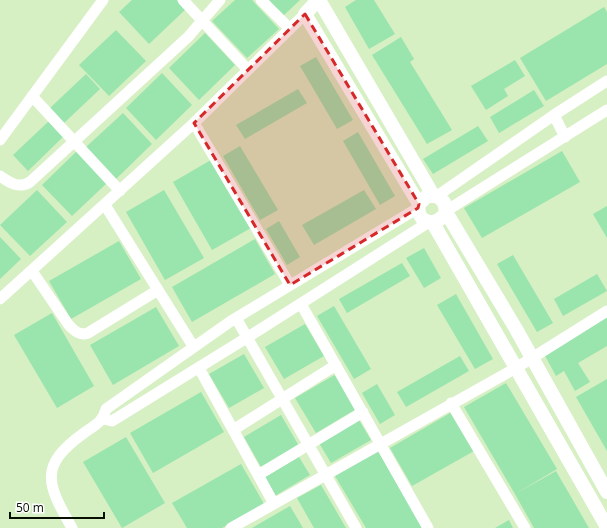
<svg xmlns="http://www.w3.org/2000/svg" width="607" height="528" viewBox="0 0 607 528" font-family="'Open Sans',sans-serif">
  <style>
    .building { fill: #9ae4ad }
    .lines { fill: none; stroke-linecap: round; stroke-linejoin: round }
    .minor { stroke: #fff; stroke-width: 11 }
    .tertiary { stroke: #fff; stroke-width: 14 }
    .marked { fill: #d62828; fill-opacity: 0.2; stroke: #d62828; stroke-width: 3; stroke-dasharray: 8 5; stroke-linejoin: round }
  </style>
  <rect width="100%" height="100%" fill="#d6efc3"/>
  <path class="building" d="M132,0H177L186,9L149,44L119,12Z
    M235,0H252L279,29L247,58L212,21Z
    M269,0H300L283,16Z
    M356,0H374L395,34L369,49L345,7Z
    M604,7L607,12V64L546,101L520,58Z
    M116,30L146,61L109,96L79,65Z
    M205,33L235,65L199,100L169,68Z
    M401,37L414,59L410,62L452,130L427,144L372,55Z
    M316,57L353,120L337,129L300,66Z
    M515,60L525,76L504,89L508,96L486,110L471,86Z
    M162,73L192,105L156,140L126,108Z
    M86,74L100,89L64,123L50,108Z
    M298,89L307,103L245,139L236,125Z
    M534,90L544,106L499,133L490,117Z
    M123,113L152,144L116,179L86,147Z
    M49,121L64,136L28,171L13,155Z
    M478,126L488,141L433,174L423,159Z
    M358,132L395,196L380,205L343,141Z
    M240,146L278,210L260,220L223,156Z
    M78,150L108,182L72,216L42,185Z
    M562,151L580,182L482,238L464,208Z
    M211,160L251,228L212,250L173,182Z
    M37,190L67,222L30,256L0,225Z
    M164,190L204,258L165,280L126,212Z
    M364,190L376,209L314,245L302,225Z
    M607,206V238L593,214Z
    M279,221L300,257L287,265L266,229Z
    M0,237L21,259L0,279Z
    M255,239L275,274L192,322L172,287Z
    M119,241L141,279L71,319L49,281Z
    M424,248L441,278L424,288L406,258Z
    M513,255L553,323L537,332L497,264Z
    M402,263L410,276L347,313L339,299Z
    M597,274L607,291L563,316L554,299Z
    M456,294L493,359L475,369L437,305Z
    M334,306L371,369L354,379L317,316Z
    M156,307L179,346L113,385L90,345Z
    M52,313L94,386L57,408L14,335Z
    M607,317V346L578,363L590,382L575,391L564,371L556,376L544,354Z
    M305,324L324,356L284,379L265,347Z
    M244,354L264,388L229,408L209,374Z
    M460,356L469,371L406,407L397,392Z
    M338,373L358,408L316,433L295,398Z
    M607,379V451L576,397Z
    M506,383L557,469L515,494L464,407Z
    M377,384L395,415L380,424L362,393Z
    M201,392L224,432L153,473L130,433Z
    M452,412L474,451L412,486L390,448Z
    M281,415L299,446L261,467L244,437Z
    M359,420L371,440L331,463L319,443Z
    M126,437L165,503L122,528L83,462Z
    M378,451L423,528H366L335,476Z
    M299,457L310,475L273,497L263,478Z
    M241,464L264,504L222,528H187L172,503Z
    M556,471L589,528H534L515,494Z
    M321,485L346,528H314L297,498Z
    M290,506L303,528H252Z
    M509,520L513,528H495Z"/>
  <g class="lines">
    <path class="minor" d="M183,0L248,70
      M261,0L290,29
      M32,96L120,191
      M554,115L565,137
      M194,123L290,285
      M0,140L103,0
      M0,176C10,183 19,189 30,182L188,37L220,0
      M437,196L554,115L607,81
      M105,205L193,346
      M446,211L607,110
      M32,271L68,324C74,331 80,336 88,333L158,290
      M0,299L194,123L305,14
      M301,304L428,528
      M236,318L356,528
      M199,368L274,504
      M451,403L525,528
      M103,419L112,421L248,337L429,222
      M233,430L336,365
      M258,475L363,412
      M72,528C47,484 38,466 84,433C95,425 103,422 106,409L231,321L418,208
      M231,528L516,368L607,311"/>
    <path class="tertiary" d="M318,0L305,14L419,204C415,223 437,229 446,212L444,202L437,196H427L419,204
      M319,0L433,195
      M446,212L516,329L607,492
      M433,223L607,527"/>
  </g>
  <path class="marked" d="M305,14L419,204L418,208L290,285L194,123Z"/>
  <path d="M10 512v6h94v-6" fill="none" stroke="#070e02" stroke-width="2"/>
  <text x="16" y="512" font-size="12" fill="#070e02" stroke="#ffffff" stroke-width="3" paint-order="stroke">50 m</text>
</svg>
